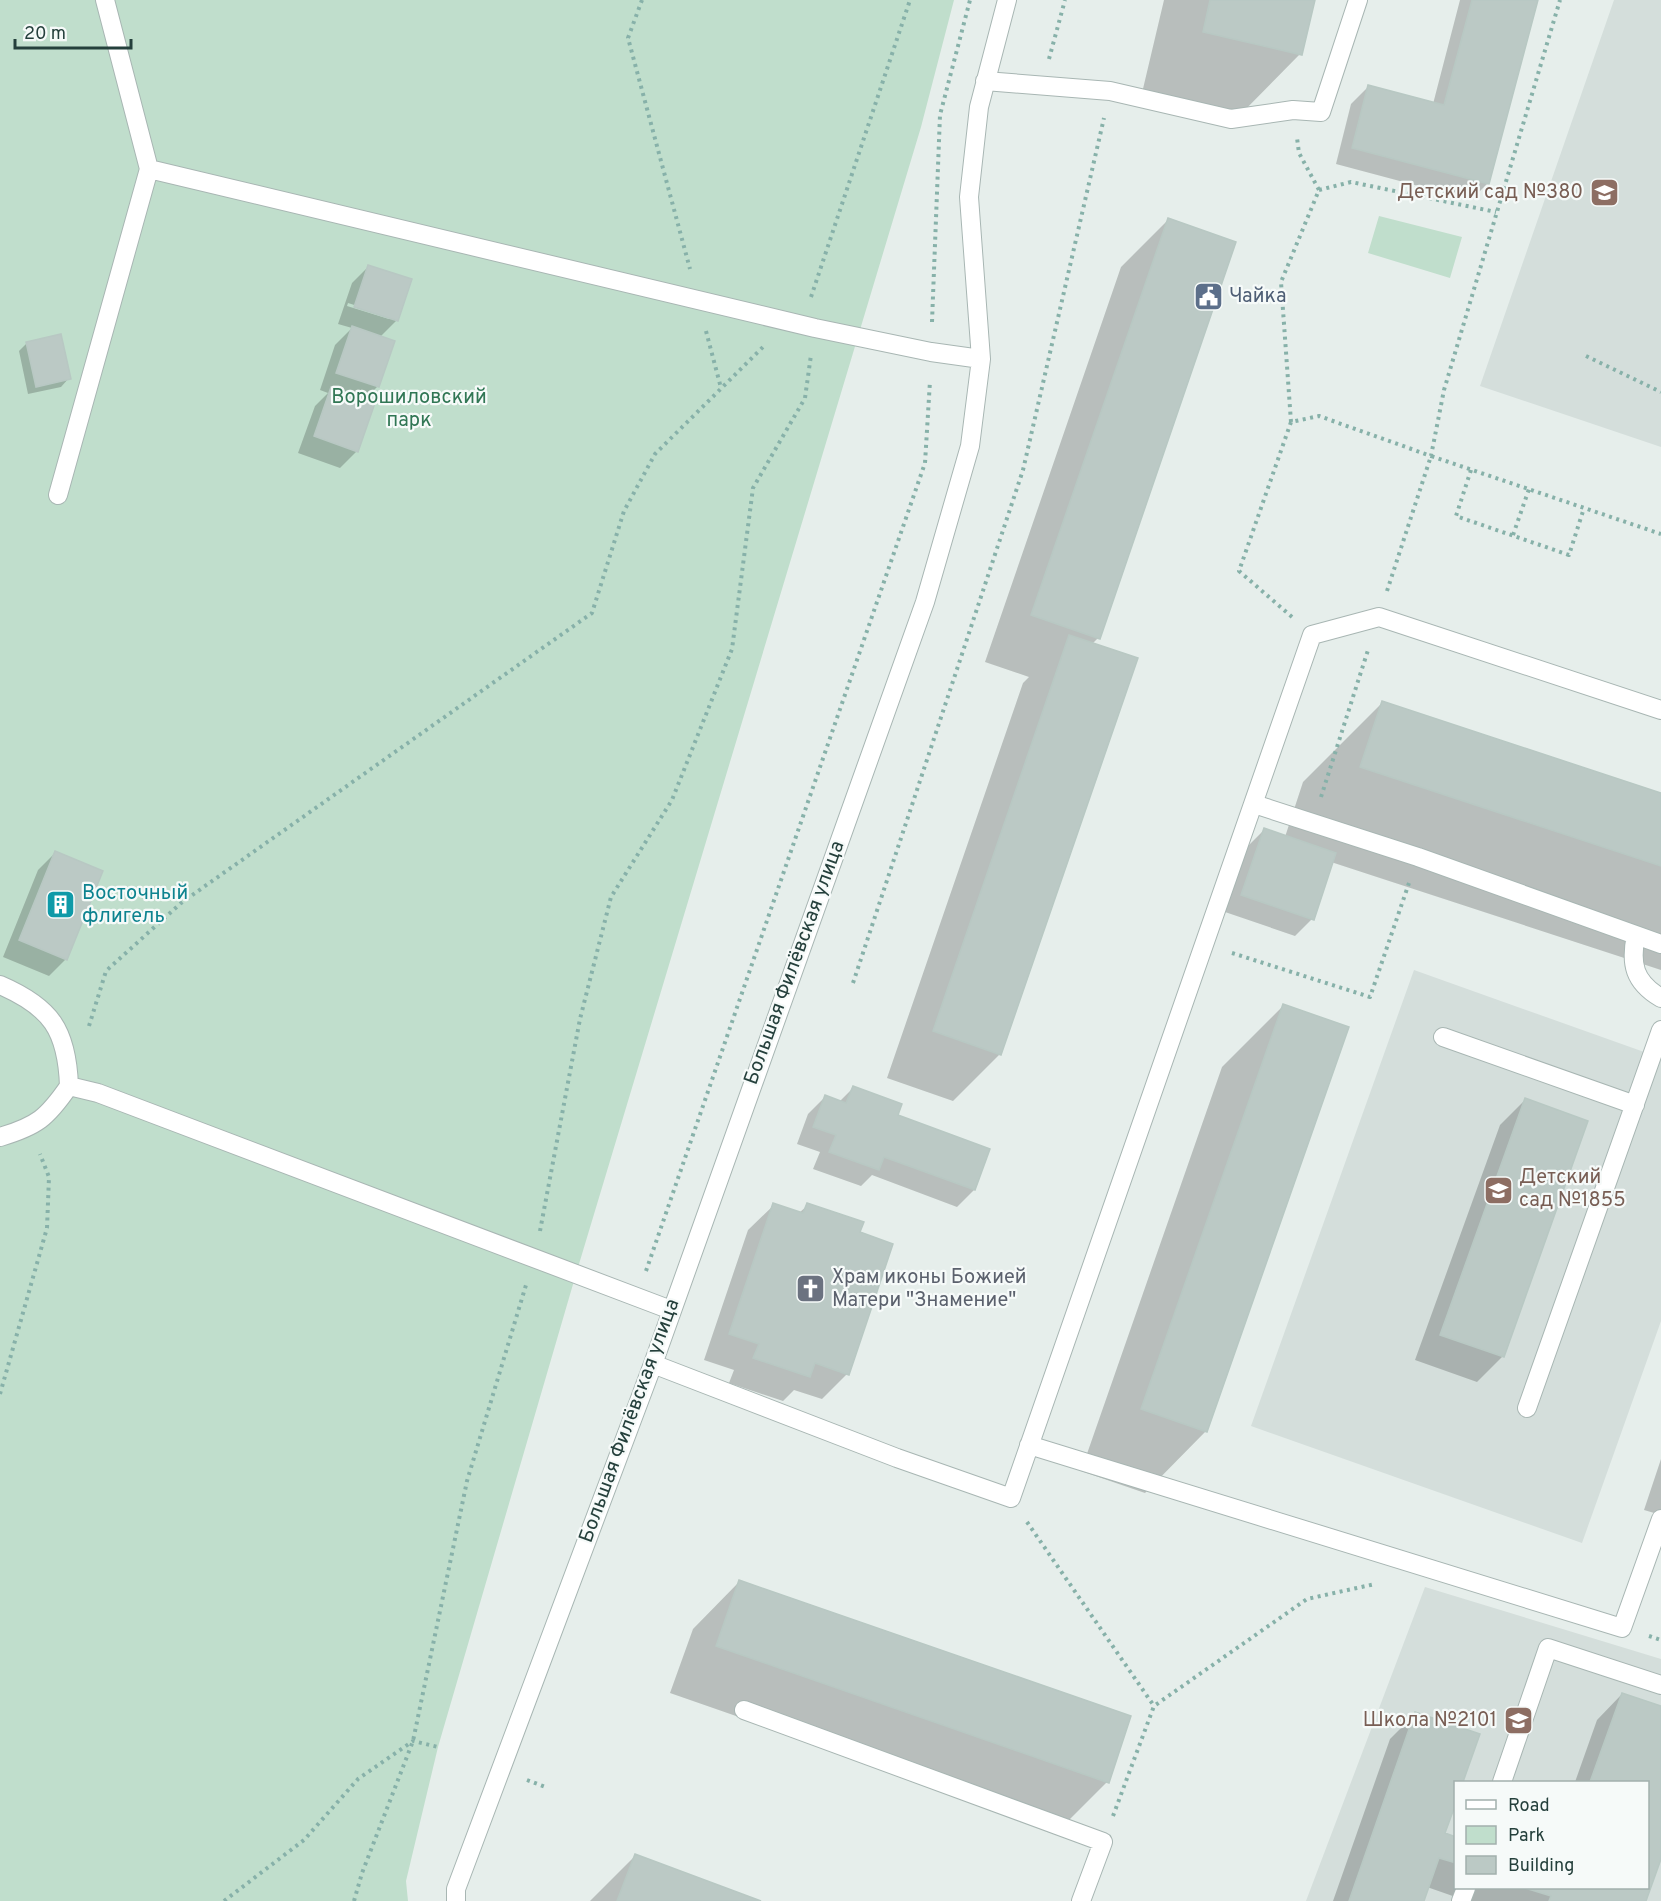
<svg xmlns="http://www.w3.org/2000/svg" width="1661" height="1901" viewBox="0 0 1661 1901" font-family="Overpass,sans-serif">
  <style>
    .built { fill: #d4dedb; fill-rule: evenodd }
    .green { fill: #c0decc }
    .shadow { fill: #0003; fill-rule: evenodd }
    .building { fill: #bbc9c5; stroke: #b8c8c3; stroke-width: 1.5 }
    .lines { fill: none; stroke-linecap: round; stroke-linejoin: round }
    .minor-casing { stroke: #a8b6b3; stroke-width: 20 }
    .path { stroke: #87b1a9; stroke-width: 4; stroke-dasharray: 3 4.5; stroke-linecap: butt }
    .minor { stroke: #fff; stroke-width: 18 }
    .labels { text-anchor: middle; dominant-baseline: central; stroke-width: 4.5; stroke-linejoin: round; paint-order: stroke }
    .education-label { font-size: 20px; fill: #785e54; stroke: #f6faf9; text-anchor: end }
    .service-label { font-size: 20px; fill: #4e5e75; stroke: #f6faf9; text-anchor: start }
    .park-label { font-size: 20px; fill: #307654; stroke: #f6faf9 }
    .culture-label { font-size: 20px; fill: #0d838f; stroke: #f6faf9; text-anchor: start }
    .street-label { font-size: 20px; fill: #25403c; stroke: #f6faf9 }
    .worship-label { font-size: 20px; fill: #5b616d; stroke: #f6faf9; text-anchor: start }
  </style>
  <rect width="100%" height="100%" fill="#e6eeeb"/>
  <path class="built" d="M1614,0H1661V447L1480,386Z
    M1414,970L1661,1058V1321L1582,1543L1251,1426Z
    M1425,1587L1661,1659V1901H1306ZM1456,1782H1648V1888H1456Z"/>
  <path class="green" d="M0,0H954L921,127L576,1274L438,1747L406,1881L408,1901H0Z
    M1379,216L1462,237L1450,278L1368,253Z"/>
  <path class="shadow" d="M1164,0H1313L1300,54L1239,116L1142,93Z
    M1460,0H1536L1488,183L1471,200L1336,164L1351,104L1368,87L1433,104Z
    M1168,220L1098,638L1092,644L1000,1054L953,1101L887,1078L1023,683L1029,677L985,662L1121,267Z
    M369,266L397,320L380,337L393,341L377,387L364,400L357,451L340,468L298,453L315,406L328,393L320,390L335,345L352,328L338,324L352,283ZM348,303L389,316V319L347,306Z
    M27,343L69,378L61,387L28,394L19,351Z
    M1382,703L1661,795V970L1331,862L1312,919L1295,936L1225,912L1247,847L1264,830L1285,837L1303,782Z
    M55,853L66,959L49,976L3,957L38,870Z
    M1283,1006L1206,1431L1145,1493L1081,1471L1222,1067Z
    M853,1088L896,1116L988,1150L974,1190L957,1207L872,1175L861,1186L813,1169L820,1152L797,1144L808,1114L825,1097L839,1102Z
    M1525,1100L1587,1122L1502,1357L1477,1382L1415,1360L1500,1125Z
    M774,1205L799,1213L808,1205L858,1233L847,1374L822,1399L794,1390L783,1401L729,1383L734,1370L704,1360L748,1230Z
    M1661,1459V1515L1644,1510Z
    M739,1582L1107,1782L1060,1829L670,1693L693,1629Z
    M1622,1694L1661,1708V1854L1645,1901H1467L1427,1887L1422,1901H1333L1390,1739L1415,1714L1478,1735L1461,1782H1456L1443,1834L1456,1839V1888H1648V1782H1575L1597,1720Z
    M635,1856L757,1901H590Z"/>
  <path class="building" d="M1210,0H1315L1302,55L1203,32Z
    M1472,0H1538L1489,184L1352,148L1368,85L1444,105Z
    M1168,218L1236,242L1100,639L1031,615Z
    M368,265L412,279L398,321L354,307Z
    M352,326L395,341L379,387L336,373Z
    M61,334L71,379L36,387L26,342Z
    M331,387L375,403L358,452L314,436Z
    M1069,635L1138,658L1001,1055L933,1031Z
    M1382,701L1661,793V866L1360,767Z
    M1264,828L1336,853L1314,920L1241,895Z
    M55,851L103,871L67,960L19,940Z
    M1283,1004L1349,1027L1207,1432L1141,1409Z
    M853,1086L902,1104L898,1115L990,1149L975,1190L884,1157L879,1170L829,1152L836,1135L813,1127L825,1095L846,1103Z
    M1525,1098L1588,1121L1504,1357L1440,1335Z
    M773,1203L803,1213L807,1203L864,1222L860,1232L893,1244L849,1375L815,1363L810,1377L753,1358L759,1344L729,1334Z
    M739,1580L1131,1716L1109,1783L716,1646Z
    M1622,1693L1661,1706V1859L1646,1901H1549L1551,1896L1525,1888H1648V1782H1590Z
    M1415,1712L1480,1734L1463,1782H1456V1803L1445,1833L1456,1837V1863L1439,1858L1424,1901H1349Z
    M635,1854L761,1901H617Z"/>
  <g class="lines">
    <defs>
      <path id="minor" d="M105,0L149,169
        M985,81L1110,91L1231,119L1293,110L1321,112L1358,0
        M58,495L149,169L815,328L931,352L981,359
        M1254,804L1418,857L1661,944
        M1636,935C1630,964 1634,982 1661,998
        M0,985C51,1007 67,1030 69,1086L98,1093L671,1310
        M1443,1037L1635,1105
        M0,1137C37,1126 47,1118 69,1086
        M653,1364L897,1458L1011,1498L1312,635L1379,617L1661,710
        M1527,1408L1661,1030
        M1029,1445L1622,1628L1661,1519
        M744,1710L1103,1842L1081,1901
        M1502,1782L1548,1648L1661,1685
        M456,1901V1889L653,1364L925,602L970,446L981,359L969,197L979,107L1007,0
        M1461,1901L1466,1888"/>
    </defs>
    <use href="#minor" class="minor-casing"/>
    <path class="path" d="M642,0L628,38L690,269
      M1049,59L1065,0
      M1319,190L1351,182L1496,212
      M811,297L910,0
      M932,322L940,115L970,0
      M706,331L721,388
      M1586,356L1661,392
      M1291,422L1281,282L1319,190L1299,153L1297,138
      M1471,470L1456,516L1569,555L1584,508
      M1513,535L1529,489
      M1387,591L1431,456L1661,534
      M1292,617L1239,571L1291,422L1319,416L1431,456L1444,390L1560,0
      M1321,797L1368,650
      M1232,953L1370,997L1409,883
      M853,983L1023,470L1104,118
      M89,1026L106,971L181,903L592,613L624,511L655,454L765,345
      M540,1231L580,1019L611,897L672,800L732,649L753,488L805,398L811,355
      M646,1271L925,463L930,381
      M0,1394L47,1228L49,1177L40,1154
      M1027,1522L1154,1706
      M1649,1636L1661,1640
      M527,1780L548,1788
      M1113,1816L1154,1706L1307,1599L1375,1584
      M224,1901L304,1840L358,1779L413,1741L438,1747
      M354,1901L362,1873L413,1741L467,1481L526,1285"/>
    <use href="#minor" class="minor"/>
  </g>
  <defs>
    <symbol id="school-square" viewBox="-11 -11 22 22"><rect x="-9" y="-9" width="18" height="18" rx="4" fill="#8d6e63" stroke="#f6faf9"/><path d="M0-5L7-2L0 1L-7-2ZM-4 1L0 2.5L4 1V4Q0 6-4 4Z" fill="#fff"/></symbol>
    <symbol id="civic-square" viewBox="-11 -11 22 22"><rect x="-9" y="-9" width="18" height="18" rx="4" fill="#5c6f8a" stroke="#f6faf9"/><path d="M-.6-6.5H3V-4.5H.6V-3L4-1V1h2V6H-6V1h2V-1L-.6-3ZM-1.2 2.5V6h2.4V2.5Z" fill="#fff"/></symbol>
    <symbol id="building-square" viewBox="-11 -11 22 22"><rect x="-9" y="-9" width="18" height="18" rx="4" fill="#0f9aa8" stroke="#f6faf9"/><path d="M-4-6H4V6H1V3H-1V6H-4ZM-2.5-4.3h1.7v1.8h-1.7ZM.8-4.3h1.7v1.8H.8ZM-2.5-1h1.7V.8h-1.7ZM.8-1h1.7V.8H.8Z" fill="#fff"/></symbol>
    <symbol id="church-square" viewBox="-11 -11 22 22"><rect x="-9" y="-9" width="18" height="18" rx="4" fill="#6b7280" stroke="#f6faf9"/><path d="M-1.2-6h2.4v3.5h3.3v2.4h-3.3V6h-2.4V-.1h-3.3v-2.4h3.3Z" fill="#fff"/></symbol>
  </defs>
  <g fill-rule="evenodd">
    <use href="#school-square" x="1588" y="176" width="33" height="33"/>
    <use href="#civic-square" x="1192" y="280" width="33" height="33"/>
    <use href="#building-square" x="44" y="888" width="33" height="33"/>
    <use href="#school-square" x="1482" y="1174" width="33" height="33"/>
    <use href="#church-square" x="794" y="1272" width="33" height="33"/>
    <use href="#school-square" x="1502" y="1704" width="33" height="33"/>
  </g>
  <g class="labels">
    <g class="education-label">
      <text x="1583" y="193">Детский сад №380</text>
      <text x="1519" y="1178" text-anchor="start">Детский<tspan x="1519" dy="23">сад №1855</tspan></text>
      <text x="1497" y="1721">Школа №2101</text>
    </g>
    <g class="service-label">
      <text x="1229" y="297">Чайка</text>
    </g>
    <g class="park-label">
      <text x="409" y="398">Ворошиловский<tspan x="409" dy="23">парк</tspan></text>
    </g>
    <g class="culture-label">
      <text x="82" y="894">Восточный<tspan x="82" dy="23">флигель</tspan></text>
    </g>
    <g class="street-label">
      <text transform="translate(795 963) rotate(-70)">Большая Филёвская улица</text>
      <text transform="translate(630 1421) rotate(-70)">Большая Филёвская улица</text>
    </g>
    <g class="worship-label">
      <text x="832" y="1278">Храм иконы Божией<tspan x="832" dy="23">Матери "Знамение"</tspan></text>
    </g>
  </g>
  <rect x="1454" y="1781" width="195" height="108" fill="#f6faf9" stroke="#a2b0ad" stroke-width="1.5"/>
  <rect x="1466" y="1800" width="30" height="9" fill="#ffffff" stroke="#a2b0ad" stroke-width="1.5"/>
  <text x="1508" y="1811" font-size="18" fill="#25403c">Road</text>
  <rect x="1466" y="1826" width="30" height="18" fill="#c0decc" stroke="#a2b0ad" stroke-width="1.5"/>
  <text x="1508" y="1841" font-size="18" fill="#25403c">Park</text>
  <rect x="1466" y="1856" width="30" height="18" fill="#bbc9c5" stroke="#a2b0ad" stroke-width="1.5"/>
  <text x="1508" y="1871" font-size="18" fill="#25403c">Building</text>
  <path d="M15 39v9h116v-9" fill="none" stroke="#25403c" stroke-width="3"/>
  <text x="24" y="39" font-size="18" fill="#25403c" stroke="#f6faf9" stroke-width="4.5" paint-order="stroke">20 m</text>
</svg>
